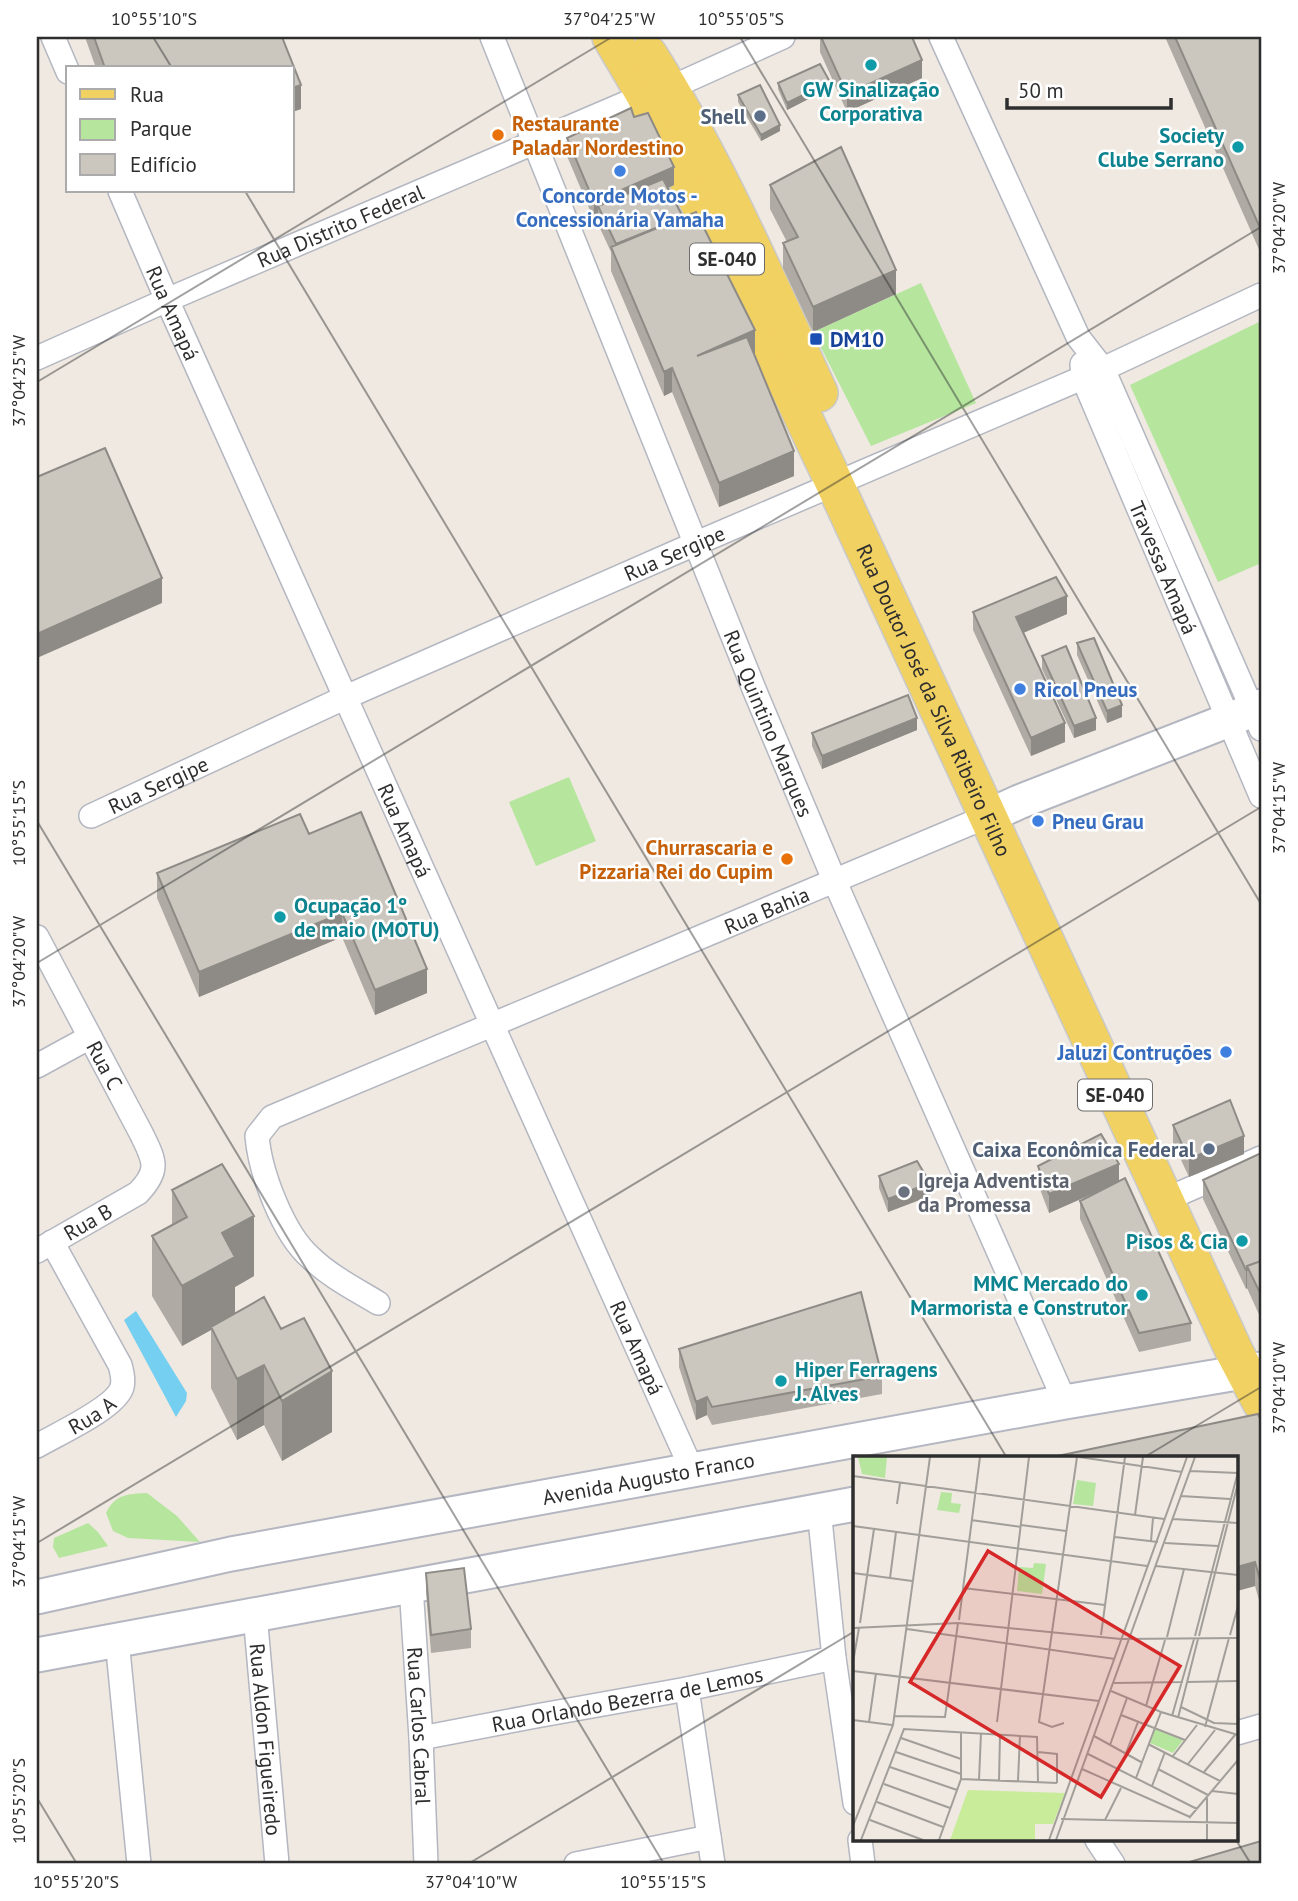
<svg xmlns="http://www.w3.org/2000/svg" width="1298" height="1901" viewBox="0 0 1298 1901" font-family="'PT Sans',sans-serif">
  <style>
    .green { fill: #b6e59e }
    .water { fill: #75cff0 }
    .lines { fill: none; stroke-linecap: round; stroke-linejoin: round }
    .minor-casing { stroke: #b4b7c1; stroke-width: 26 }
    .secondary-casing { stroke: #b4b7c1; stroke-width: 37 }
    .primary-casing { stroke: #c9c9c9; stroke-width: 40 }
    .minor { stroke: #fff; stroke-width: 23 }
    .secondary { stroke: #fff; stroke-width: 33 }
    .primary { stroke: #f2d163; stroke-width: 37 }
    .wall { fill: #afaba4 }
    .shaded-wall { fill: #8e8b86 }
    .building { fill: #cbc7bf; stroke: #8e8b86; stroke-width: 2 }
    .ticks { fill: none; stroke: #2e2e2e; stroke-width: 2; stroke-opacity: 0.45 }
    .culture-dot { fill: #0f9aa8; stroke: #fff; stroke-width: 2.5 }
    .service-dot { fill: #5c6f8a; stroke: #fff; stroke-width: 2.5 }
    .food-dot { fill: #e8710a; stroke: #fff; stroke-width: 2.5 }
    .shop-dot { fill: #3f7fe0; stroke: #fff; stroke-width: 2.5 }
    .transit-dot { fill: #1a4fb4; stroke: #fff; stroke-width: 2.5 }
    .worship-dot { fill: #6b7280; stroke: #fff; stroke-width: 2.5 }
    .labels { text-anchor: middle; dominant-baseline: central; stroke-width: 5; stroke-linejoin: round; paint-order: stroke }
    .shield { fill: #fff; stroke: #6d6d6d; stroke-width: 2 }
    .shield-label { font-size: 19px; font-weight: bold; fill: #2e2e2e }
    .culture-label { font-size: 21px; font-weight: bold; fill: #0d838f; stroke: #fff; text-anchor: end }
    .service-label { font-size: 21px; font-weight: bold; fill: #4e5e75; stroke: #fff; text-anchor: end }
    .food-label { font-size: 21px; font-weight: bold; fill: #c56008; stroke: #fff; text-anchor: start }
    .shop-label { font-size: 21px; font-weight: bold; fill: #366cbe; stroke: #fff; text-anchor: start }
    .street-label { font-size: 21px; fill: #2e2e2e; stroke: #fff }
    .transit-label { font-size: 21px; font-weight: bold; fill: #164399; stroke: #fff; text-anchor: start }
    .worship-label { font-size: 21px; font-weight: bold; fill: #5b616d; stroke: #fff; text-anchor: start }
    .inset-road { fill: none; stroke: #a29e99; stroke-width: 2 }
    .view { fill: #d62828; fill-opacity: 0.15; stroke: #d62828; stroke-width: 3.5 }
    .inset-edge { fill: none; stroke: #2e2e2e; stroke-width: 3.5 }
    .neatline { fill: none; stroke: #2e2e2e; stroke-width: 2.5 }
    .ticks-label { font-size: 18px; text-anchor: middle; fill: #2e2e2e }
  </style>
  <rect width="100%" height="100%" fill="#efe9e1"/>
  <path class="green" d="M921,283L976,403L871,446L813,332Z
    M1261,321V563L1218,582L1130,385Z
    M569,777L596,841L536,866L509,802Z
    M147,1493L177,1516L200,1542L128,1538L113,1531L106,1513C115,1494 128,1494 147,1493Z
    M88,1523L98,1532L108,1546L59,1558L53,1547L54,1538Z"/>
  <path class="water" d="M136,1311L187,1393L186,1401L176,1417L124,1320Z"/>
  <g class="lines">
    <defs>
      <g id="minor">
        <path d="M53,37L68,72"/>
        <path id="s1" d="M492,37L754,689L835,882L1065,1402"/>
        <path d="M941,37L1078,337L1103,369L1261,729"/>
        <path d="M670,88L783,37"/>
        <path id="s2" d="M120,191L167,300L692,1470"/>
        <path id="s3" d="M37,358L167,300L645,95"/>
        <path id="s4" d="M1082,364L1083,378L1261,796"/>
        <path id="s5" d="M91,816L346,697L697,543L1103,369L1261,295"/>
        <path id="s6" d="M37,937L141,1133C154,1160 161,1169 138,1193L37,1251"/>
        <path d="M37,1066L90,1037"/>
        <path d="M1183,1192L1261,1158"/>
        <path id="s7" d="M378,1303C355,1289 331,1277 311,1258C283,1234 260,1172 257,1136L272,1117C510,1016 751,918 988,816"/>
        <path id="s8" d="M37,1446C57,1434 116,1408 122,1387C124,1380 122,1372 120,1365L52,1242"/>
        <path d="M819,1509L834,1658L855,1803"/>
        <path id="s9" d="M411,1586L421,1738L426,1864"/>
        <path id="s10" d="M255,1614L277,1864"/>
        <path d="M117,1640L139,1864"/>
        <path d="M687,1689L713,1864"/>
        <path d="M1237,1733L1261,1726"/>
        <path id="s11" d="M421,1738L536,1716L687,1689L834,1658"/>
        <path d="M860,1840L863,1864"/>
        <path d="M1097,1840L1113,1864"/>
        <path d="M576,1864L709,1837"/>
      </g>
      <g id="secondary">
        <path d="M988,816L1019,802L1229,720L1261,706"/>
        <path id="s12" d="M37,1597L231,1554L1065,1402L1261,1369"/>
        <path d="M37,1655L855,1504"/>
      </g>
      <g id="primary">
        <path id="s13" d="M611,37L645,95L746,297L832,478L1235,1353L1261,1402"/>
        <path d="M648,54C716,161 766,278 819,393"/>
      </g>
    </defs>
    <use href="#minor" class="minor-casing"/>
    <use href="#secondary" class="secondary-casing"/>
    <use href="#primary" class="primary-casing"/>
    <use href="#minor" class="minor"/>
    <use href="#secondary" class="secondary"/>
    <use href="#primary" class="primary"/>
  </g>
  <path class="wall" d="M86,37H282L301,85V109L292,112V68H96L86,40Z
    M820,37H912L922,78L847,112L820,52Z
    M1165,37H1261V254Z
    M778,83L830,88L787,110L778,89Z
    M738,95L780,131L761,141L738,102Z
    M634,117L674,185L668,188L755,354H754L794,476L719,507L672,392L664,396L611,271V252L598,224V219L594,220L567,156V138Z
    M770,185L896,294L813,332L783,268V243L787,242L770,209Z
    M973,612L1067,614L1023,633L1065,742L1031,756L973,630Z
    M1077,643L1122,717L1107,723L1077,655Z
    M1042,656L1096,730L1074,738L1042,669Z
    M917,730L822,769L812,746V733Z
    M309,834L427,993L375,1015L342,937L199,997L157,898V873Z
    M1173,1125L1244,1154L1189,1177L1173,1143Z
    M1261,1153V1319L1247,1288L1246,1289L1203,1199V1180Z
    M1038,1166L1119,1181L1191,1323V1341L1139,1352L1080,1219V1201L1097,1192L1049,1213L1038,1184Z
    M879,1176L930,1196L888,1212L879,1188Z
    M172,1190L254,1276L235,1287V1314L332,1432L282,1461L264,1425L237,1440L211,1388V1330L182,1346L152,1296V1236L172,1225Z
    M679,1349L882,1376V1394L712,1425L707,1415L696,1420L679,1367Z
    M1261,1420V1607L1255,1586L1237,1591Z
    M426,1573L471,1629V1648L431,1653L426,1592Z"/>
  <path class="shaded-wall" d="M922,60V78L847,112V94Z
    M830,82V88L787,110V103Z
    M301,85V109L292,112V88Z
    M780,125V131L761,141V135Z
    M674,167V185L603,216L598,206V219L594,220V202Z
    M896,270V294L813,332V307Z
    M755,330V354L697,381V356Z
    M672,368V392L664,396V372Z
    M794,451V476L719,507V483Z
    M162,578V603L37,658V634Z
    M1067,596V614L1016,636V617Z
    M1122,705V717L1107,723V711Z
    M917,718V730L822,769V756Z
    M1096,718V730L1074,738V726Z
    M1065,723V742L1031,756V738Z
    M342,913V937L199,997V972Z
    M427,969V993L375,1015V990Z
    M1244,1136V1154L1189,1177V1159Z
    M1119,1164V1182L1049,1213V1194Z
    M930,1183V1196L888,1212V1199Z
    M254,1216V1276L235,1287V1317L211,1327V1330L182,1346V1286L222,1233Z
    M1246,1270H1247V1288L1246,1289Z
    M264,1365V1425L237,1440V1379Z
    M332,1371V1432L282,1461V1401Z
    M707,1397V1415L696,1420V1402Z
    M1255,1562V1586L1237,1591V1567Z"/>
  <path class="building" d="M94,37H282L301,85L292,88V68H105Z
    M821,37H912L922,60L847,94Z
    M1175,37H1261V230Z
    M820,64L830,82L787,103L778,83Z
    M760,85L780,125L761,135L738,95Z
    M631,108L634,117L648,113L674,167L594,202L567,138Z
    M841,147L896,270L813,307L783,243L798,237L770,185Z
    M663,179L683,217L616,244L598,206Z
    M696,212L755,330L697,356L747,337L794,451L719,483L672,368L664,372L611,247Z
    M105,448L162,578L37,634V477Z
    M1056,577L1067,596L1016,617L1065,723L1031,738L973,612Z
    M1094,638L1122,705L1107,711L1077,643Z
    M1066,646L1096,718L1074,726L1042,656Z
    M908,695L917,718L822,756L812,733Z
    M361,812L427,969L375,990L342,913L199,972L157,873L300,814L309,834Z
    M1230,1100L1244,1136L1189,1159L1173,1125Z
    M1101,1134L1119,1164L1049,1194L1038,1166Z
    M1261,1153V1261L1247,1266V1270H1246L1203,1180Z
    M917,1161L930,1183L888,1199L879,1176Z
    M222,1164L254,1216L222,1233L235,1257L182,1286L152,1236L187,1217L172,1190Z
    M1125,1178L1191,1323L1139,1333L1080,1201Z
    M1261,1261V1295L1247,1266Z
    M861,1292L882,1376L712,1407L707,1397L696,1402L679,1349Z
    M264,1297L281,1329L304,1318L332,1371L282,1401L264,1365L237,1379L211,1327Z
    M1258,1414L1261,1420V1583L1255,1562L1237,1567V1458H1048Z
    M464,1568L471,1629L431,1635L426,1573Z
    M1261,1841V1864H1190L1189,1862Z"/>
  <path class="ticks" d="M153,37L172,68M740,37L1261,904M245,191L1007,1458M37,382L612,37M37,821L664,1864M37,963L1261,227M1143,1458L1261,1387M37,1543L1261,807M37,1798L77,1864M1236,1840L1251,1864M468,1864L855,1631"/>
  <g class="culture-dot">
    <circle cx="871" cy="65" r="7"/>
    <circle cx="1238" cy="147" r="7"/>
    <circle cx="280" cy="917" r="7"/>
    <circle cx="1242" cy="1241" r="7"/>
    <circle cx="1142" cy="1295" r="7"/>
    <circle cx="781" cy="1381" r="7"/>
  </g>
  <g class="service-dot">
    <circle cx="760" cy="116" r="7"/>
    <circle cx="1209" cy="1149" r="7"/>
  </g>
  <g class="food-dot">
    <circle cx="498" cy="135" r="7"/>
    <circle cx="787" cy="859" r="7"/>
  </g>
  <g class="shop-dot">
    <circle cx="620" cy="171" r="7"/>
    <circle cx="1020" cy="689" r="7"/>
    <circle cx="1038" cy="821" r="7"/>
    <circle cx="1226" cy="1052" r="7"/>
  </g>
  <rect class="transit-dot" x="809" y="332" width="14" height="14" rx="3.5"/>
  <circle class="worship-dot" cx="904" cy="1192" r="7"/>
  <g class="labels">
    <g class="shield">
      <rect x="690" y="243.5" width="74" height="31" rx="5"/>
      <rect x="1078" y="1079.5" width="74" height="31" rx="5"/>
    </g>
    <g class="shield-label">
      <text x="727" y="259">SE-040</text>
      <text x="1115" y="1095">SE-040</text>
    </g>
    <g class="culture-label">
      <text x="871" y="89" text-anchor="middle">GW Sinalização<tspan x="871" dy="24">Corporativa</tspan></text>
      <text x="1224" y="135">Society<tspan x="1224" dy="24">Clube Serrano</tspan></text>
      <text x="294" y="905" text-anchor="start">Ocupação 1º<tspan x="294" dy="24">de maio (MOTU)</tspan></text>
      <text x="1228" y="1241">Pisos &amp; Cia</text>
      <text x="1128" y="1283">MMC Mercado do<tspan x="1128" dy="24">Marmorista e Construtor</tspan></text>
      <text x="795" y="1369" text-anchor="start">Hiper Ferragens<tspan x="795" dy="24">J. Alves</tspan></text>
    </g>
    <g class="service-label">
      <text x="746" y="116">Shell</text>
      <text x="1195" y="1149">Caixa Econômica Federal</text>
    </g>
    <g class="food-label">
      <text x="512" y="123">Restaurante<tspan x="512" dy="24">Paladar Nordestino</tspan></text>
      <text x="773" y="847" text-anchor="end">Churrascaria e<tspan x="773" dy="24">Pizzaria Rei do Cupim</tspan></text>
    </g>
    <g class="shop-label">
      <text x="620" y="195" text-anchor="middle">Concorde Motos -<tspan x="620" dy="24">Concessionária Yamaha</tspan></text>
      <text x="1034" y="689">Ricol Pneus</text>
      <text x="1052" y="821">Pneu Grau</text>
      <text x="1212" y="1052" text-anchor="end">Jaluzi Contruções</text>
    </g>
    <g class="street-label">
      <text stroke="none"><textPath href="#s3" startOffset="331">Rua Distrito Federal</textPath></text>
      <text stroke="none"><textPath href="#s2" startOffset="133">Rua Amapá</textPath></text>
      <text stroke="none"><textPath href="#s5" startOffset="640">Rua Sergipe</textPath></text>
      <text stroke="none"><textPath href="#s4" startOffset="220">Travessa Amapá</textPath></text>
      <text stroke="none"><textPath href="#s13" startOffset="738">Rua Doutor José da Silva Ribeiro Filho</textPath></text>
      <text stroke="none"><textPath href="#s1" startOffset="740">Rua Quintino Marques</textPath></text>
      <text stroke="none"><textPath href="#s5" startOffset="74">Rua Sergipe</textPath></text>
      <text stroke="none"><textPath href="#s2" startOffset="700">Rua Amapá</textPath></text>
      <text stroke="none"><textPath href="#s7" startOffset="777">Rua Bahia</textPath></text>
      <text stroke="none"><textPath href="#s6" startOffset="145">Rua C</textPath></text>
      <text transform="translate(88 1222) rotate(-30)">Rua B</text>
      <text stroke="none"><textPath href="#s2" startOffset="1267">Rua Amapá</textPath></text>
      <text stroke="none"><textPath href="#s8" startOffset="63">Rua A</textPath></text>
      <text stroke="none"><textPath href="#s12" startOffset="623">Avenida Augusto Franco</textPath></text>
      <text stroke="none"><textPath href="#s11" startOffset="210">Rua Orlando Bezerra de Lemos</textPath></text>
      <text stroke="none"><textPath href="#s9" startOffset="140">Rua Carlos Cabral</textPath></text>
      <text stroke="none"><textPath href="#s10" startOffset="126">Rua Aldon Figueiredo</textPath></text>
    </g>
    <g class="transit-label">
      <text x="830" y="339">DM10</text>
    </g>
    <g class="worship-label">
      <text x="918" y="1180">Igreja Adventista<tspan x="918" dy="24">da Promessa</tspan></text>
    </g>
  </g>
  <g transform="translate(853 1456)">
    <rect width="385" height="385" fill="#efe9e1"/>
    <path d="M5,1H34L32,22L9,18ZM224,24L243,27L240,50L220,48ZM88,36L99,37L98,47L108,48L106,57L84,54ZM181,107L193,108L189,138L164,135L166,111L180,112ZM302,273L330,284L320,297L297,287Z" fill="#b6e59e"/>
    <path d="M115,334L212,337L200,368H182V384H97Z" fill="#c9ec9a"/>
    <path class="inset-road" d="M226,1L329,16M337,15L385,17M0,20L311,63M328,40L377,43M44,48L47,27M282,59L290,1M320,63L385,67M118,64L168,71M168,69L213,75M0,70L294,110M262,81L305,86M298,85L300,62M312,87L365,90M303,110L385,119M0,117L59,125M37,122L43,76M110,132L252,149M106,164L127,1M7,167L21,73M0,172L105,167L268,183L385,182M54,173L262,203M199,176L186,266L199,271L211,267M199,176L224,1M248,179L272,1M377,179L385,150M342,180L385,16M346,180L385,27M314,181L331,113M0,206L6,172M0,215L246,245M334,226L385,225M261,227L330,226M258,235L308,256L385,279M293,250L312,184M328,251L361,267L385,268M268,259L332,284M42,260L92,261L105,167M319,260L341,183M325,262L345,183M0,264L39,269M16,266L23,217M144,266L176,1M352,271L376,182M241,280L288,306M48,282L108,303M295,288L367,325M257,289L274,242M43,296L108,318M185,296L204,298V327M273,297L285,266M235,298L344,353M320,300L344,269M335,308L362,274M37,311L104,334M229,313L337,361M305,313L355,339M351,316L382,279M283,322L308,256M108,323L204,327M126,324L128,277M146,325L147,279M165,325L167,279M31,328L97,352M299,330L312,296M359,335L385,338M354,342V384M24,346L90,371M336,362L385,304M208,363L385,367M17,364L70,384M252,364L268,332M0,370L40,269L77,1M8,384L51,273L184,281L185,326M86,384L108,323V277M196,384L334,1M203,384L342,1"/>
    <path class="view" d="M135,95L327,210L248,341L57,226Z"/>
    <rect width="385" height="385" class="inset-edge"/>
  </g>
  <rect width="1298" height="1901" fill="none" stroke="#ffffff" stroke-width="77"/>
  <rect x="66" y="66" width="228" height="126" fill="#ffffff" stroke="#ababab" stroke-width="2"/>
  <rect x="80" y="89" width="35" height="10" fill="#f2d163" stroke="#ababab" stroke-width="2"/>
  <text x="130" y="102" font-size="21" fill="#2e2e2e">Rua</text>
  <rect x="80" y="119" width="35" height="21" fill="#b6e59e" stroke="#ababab" stroke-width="2"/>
  <text x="130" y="136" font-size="21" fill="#2e2e2e">Parque</text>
  <rect x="80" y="154" width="35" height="21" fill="#cbc7bf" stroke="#ababab" stroke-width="2"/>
  <text x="130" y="172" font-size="21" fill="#2e2e2e">Edifício</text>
  <path d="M1007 98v10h164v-10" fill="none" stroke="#2e2e2e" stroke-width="3.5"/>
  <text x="1018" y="98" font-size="21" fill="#2e2e2e" stroke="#ffffff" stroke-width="5" paint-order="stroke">50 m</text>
  <rect x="38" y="38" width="1222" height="1824" class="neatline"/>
  <g class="ticks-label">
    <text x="154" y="25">10°55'10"S</text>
    <text x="609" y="25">37°04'25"W</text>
    <text x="741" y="25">10°55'05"S</text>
    <text transform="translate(1279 228) rotate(-90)" y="6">37°04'20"W</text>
    <text transform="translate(19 381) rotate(-90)" y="6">37°04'25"W</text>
    <text transform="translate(1279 808) rotate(-90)" y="6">37°04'15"W</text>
    <text transform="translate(19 823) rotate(-90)" y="6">10°55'15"S</text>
    <text transform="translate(19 962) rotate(-90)" y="6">37°04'20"W</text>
    <text transform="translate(1279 1388) rotate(-90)" y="6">37°04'10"W</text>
    <text transform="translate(19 1542) rotate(-90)" y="6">37°04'15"W</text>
    <text transform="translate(19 1801) rotate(-90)" y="6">10°55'20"S</text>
    <text x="76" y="1888">10°55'20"S</text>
    <text x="471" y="1888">37°04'10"W</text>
    <text x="663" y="1888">10°55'15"S</text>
  </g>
</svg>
